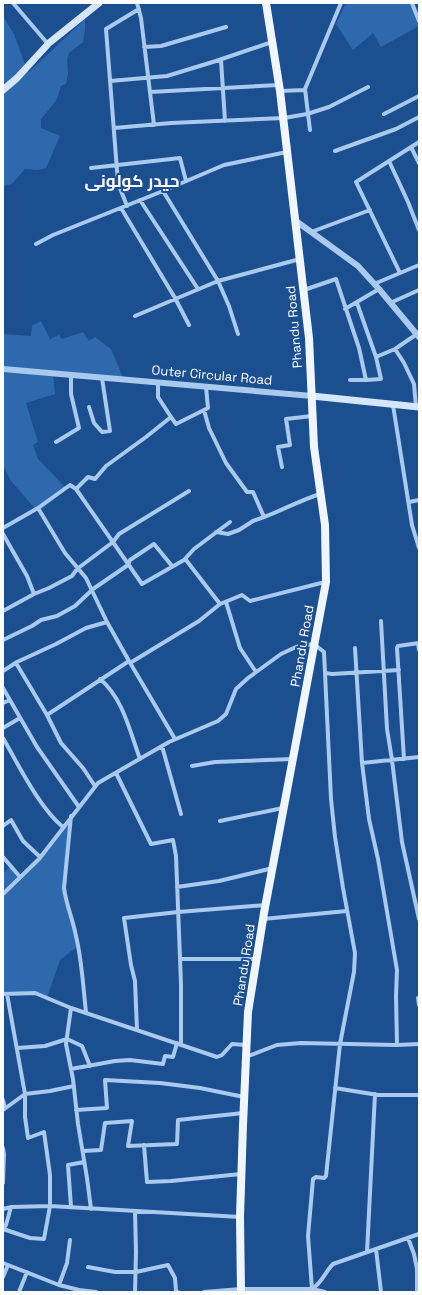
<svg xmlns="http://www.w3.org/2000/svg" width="422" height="1295" viewBox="0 0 422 1295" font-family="'Space Grotesk',Cairo,sans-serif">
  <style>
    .green { fill: #2e69ad }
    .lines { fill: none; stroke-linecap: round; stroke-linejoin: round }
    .minor { stroke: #a9c9ee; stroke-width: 4 }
    .tertiary { stroke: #a9c9ee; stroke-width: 6 }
    .secondary { stroke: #d6e6fa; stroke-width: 7 }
    .primary { stroke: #f0f6ff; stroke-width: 8 }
    .labels { text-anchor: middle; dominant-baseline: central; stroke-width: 4; stroke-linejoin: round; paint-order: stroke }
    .street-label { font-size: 13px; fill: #fff; stroke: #1b4f8f }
    .district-label { font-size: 17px; font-weight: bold; fill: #fff; stroke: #1b4f8f }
  </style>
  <rect width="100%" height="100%" fill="#1b4f8f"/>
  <path class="green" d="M346,3H412L419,21V26L381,47L373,33L353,50L336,24Z
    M3,16L14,34L28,73L85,19V29L83,42L69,53L67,59L68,73L66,84L61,86L56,101L41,119V128L60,136L46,168L38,170L25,169L12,184L3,186Z
    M41,321L50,339L59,335L62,339L83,332L89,341L95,337L111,349L124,380L53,374L55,394L26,403L38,442L33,445L38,459L67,489L38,512L11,481L3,465V334L31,336L32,326Z
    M71,816L64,888L78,946L60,960L47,998L35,993L3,994V873L10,867L18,879L39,859Z"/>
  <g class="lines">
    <path class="minor" d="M13,3L48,44
      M137,3L141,18L154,125
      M412,3L419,21
      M144,47L161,46L226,27
      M221,60L225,121
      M110,81L167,76L216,61L272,42
      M280,91L305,90
      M150,92L279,85
      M384,114L419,96
      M114,128L171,123L284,118L307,114L329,107L368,87
      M310,130L305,89L341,3
      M411,147L419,163
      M335,151L396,129L419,117
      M389,161L408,202L419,230
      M91,168L180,158L186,181
      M163,191L218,281L229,306L238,334
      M140,200L198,289
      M127,206L118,183L106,29L139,9
      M121,208L175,298L189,325
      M311,232L370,210
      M36,244L53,235L163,191L224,165L287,152
      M400,273L356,182L419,142
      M374,284L419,265
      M304,290L336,279L359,348L366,380L381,379L376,357L357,303
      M390,303L419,290
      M345,309L379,289
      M135,316L218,281L300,259
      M376,357L395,349
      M350,380H366
      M158,383V397L171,417L146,437L106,466L95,479L88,477L76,489L142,584L184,560L194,549L230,522
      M393,405L412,525L419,548
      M89,407L94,423L102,432L110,431L102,378
      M416,407L414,384L404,363L395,349L417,334
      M204,410L209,428L226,463L247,492H253L264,517C283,510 301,500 320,494
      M171,417L176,424L208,408L206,387
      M56,442L79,428L71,394V375
      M282,467L278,447L290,445L286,419L312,416
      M409,502L419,500
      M38,508L65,553L86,578L107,622L129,661
      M3,528L38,508L70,485L76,489
      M216,532L228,534L239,530L253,521L264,517
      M3,534L27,576L34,594
      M184,560H186L220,604
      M226,602L240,648L256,672
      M3,611L34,594L49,588L72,576L77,569L113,542L119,534L189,491
      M381,621L387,729L392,760L402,842L419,919
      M3,640L32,626L41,620L57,616L75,606L93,589L128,565L130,560L154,544L172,566
      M418,644L419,650
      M355,648L362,763L369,819L378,859L397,970L396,996L397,1045
      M16,663L47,715L129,661L175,739
      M130,663L199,621L220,604L242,595L250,601L325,582
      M3,671L17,662L56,644L86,628L107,622
      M325,673L332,674L399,670
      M100,679C123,698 130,732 140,759
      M3,688L37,747L79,807
      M3,703L10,700
      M47,715L61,743L83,768L95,786
      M3,728L20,718
      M3,738C18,764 40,809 63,827
      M162,746L181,814
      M404,759L397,648L398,646L419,643
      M362,763L419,757
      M192,766L215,762L293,759
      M116,773L151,844L173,840L176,856L181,984V1045
      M71,816L64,888C66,904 73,920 76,936C82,961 83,986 86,1012
      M220,821L283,808
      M3,826L11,820L23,841L40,857
      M3,857L20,877
      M177,887L219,881L273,868
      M3,894L39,859L98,783L169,742L218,721L226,714L236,689L248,678L281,654L296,647L314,644L324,652L331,799L335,837L343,888L355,953L354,972L340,1044L326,1176L324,1178L316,1177L313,1179L308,1236L312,1289L325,1292
      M263,919L347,911
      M180,959H257
      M3,994L35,993L71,1008L217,1057L222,1055L232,1044L246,1045
      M418,998L419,1005
      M71,1008L66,1044L73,1079L78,1124L87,1178L91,1209
      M137,1030L135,981L131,965L124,918L178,912L266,905
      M17,1048L45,1046L67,1039L82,1046L90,1066
      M246,1057L277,1045L301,1043L397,1045L419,1044
      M71,1069L115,1061L130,1060L163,1064L165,1056L173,1057L177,1043
      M335,1088L378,1095H419
      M3,1100L5,1108
      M3,1110L25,1094L50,1091L74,1086
      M76,1110L107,1108L105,1080L160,1083L200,1088L244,1097
      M144,1145L147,1182L171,1181L241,1174
      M3,1148L4,1154L3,1183
      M83,1151L101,1150L105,1123L132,1121L128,1146L177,1144L178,1120L243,1113
      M71,1207L68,1165L84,1162
      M3,1209L11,1207L50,1206L240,1217
      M3,1229L30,1238L44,1239L50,1206V1175L44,1132L28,1138L25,1117V1094L7,994
      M3,1229L6,1225L11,1207
      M408,1238L414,1254L417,1269V1292
      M376,1249L381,1292
      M367,1252L375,1094
      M3,1263L59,1285L79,1290L96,1292
      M88,1267L115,1272H136L168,1265L175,1278L176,1291L178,1292
      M3,1277L8,1265
      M59,1285L67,1263L70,1240
      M19,1292L27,1272
      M135,1292L136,1252L135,1211
      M204,1292L241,1289H312C322,1283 325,1272 333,1264L419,1234"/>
    <path class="tertiary" d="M296,221L358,266L379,289L419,337
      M3,369L312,396"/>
    <path class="secondary" d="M3,90L17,78L49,43L99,3
      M312,396L419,407"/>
    <path class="primary" d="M241,1292L240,1217L243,1125L248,1012L264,913L326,582L325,525L314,447L309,338L280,91L266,3"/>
  </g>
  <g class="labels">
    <g class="street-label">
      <text transform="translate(294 327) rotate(-95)">Phandu Road</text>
      <text transform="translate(212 375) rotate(5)">Outer Circular Road</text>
      <text transform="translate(302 646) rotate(-80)">Phandu Road</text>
      <text transform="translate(244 965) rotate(-81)">Phandu Road</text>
    </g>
    <g class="district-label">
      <text x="132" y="181">حیدر کولونی</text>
    </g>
  </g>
  <rect width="422" height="1295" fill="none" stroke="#ffffff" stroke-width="8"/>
</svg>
